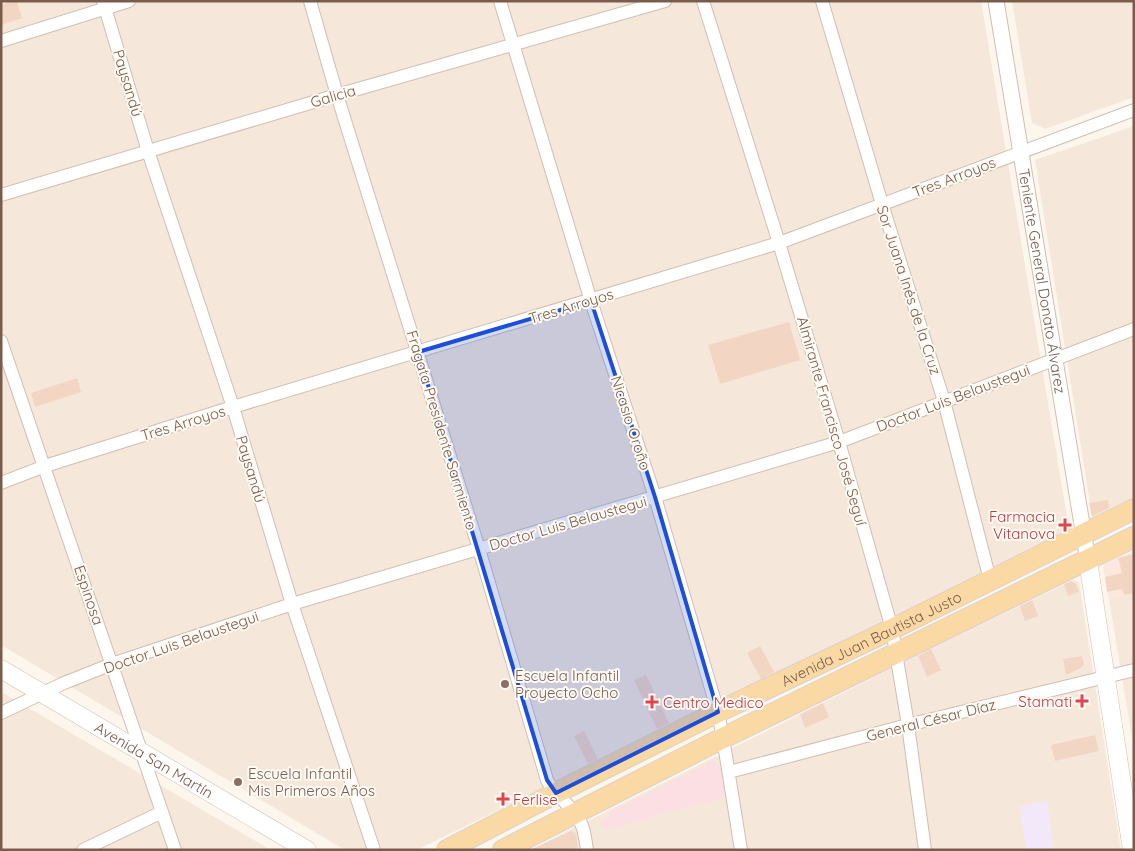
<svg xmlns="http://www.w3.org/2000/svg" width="1135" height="851" viewBox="0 0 1135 851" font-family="Quicksand,sans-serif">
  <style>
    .residential { fill: #f5e8da }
    .commercial { fill: #fde8e0 }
    .education { fill: #f3e8fa }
    .medical { fill: #fbdfe3 }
    .building { fill: #f3d5c3 }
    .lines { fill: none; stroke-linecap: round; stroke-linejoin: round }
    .minor-casing { stroke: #d1beb0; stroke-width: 14 }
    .tertiary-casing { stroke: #d1beb0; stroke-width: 17 }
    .secondary-casing { stroke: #d6c0b0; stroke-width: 19 }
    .primary-casing { stroke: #dad1cd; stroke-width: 22 }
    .minor { stroke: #fff; stroke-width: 12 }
    .tertiary { stroke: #fff; stroke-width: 15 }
    .secondary { stroke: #fff; stroke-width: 18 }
    .primary { stroke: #fbd9a5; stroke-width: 20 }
    .marked { fill: #1d4ed8; fill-opacity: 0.2; stroke: #1d4ed8; stroke-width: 4; stroke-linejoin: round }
    .health-dot { fill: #e0444e; stroke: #fffaf3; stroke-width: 2 }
    .education-dot { fill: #8d6e63; stroke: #fffaf3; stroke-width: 2 }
    .labels { text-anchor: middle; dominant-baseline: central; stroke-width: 4; stroke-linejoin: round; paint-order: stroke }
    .street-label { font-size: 15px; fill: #7a5c4d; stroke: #fffaf3 }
    .health-label { font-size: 15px; fill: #be3a42; stroke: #fffaf3; text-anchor: end }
    .education-label { font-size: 15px; fill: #785e54; stroke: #fffaf3; text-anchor: start }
  </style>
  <rect width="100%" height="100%" fill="#fdf6ec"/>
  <path class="residential" d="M1,1H981L1069,529L417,850H345L1,645Z
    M1012,1H1134V97L1045,129L1032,123Z
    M1134,126V497L1092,516L1035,160Z
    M1073,580L1079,582L1121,850H530L910,659Z
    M1134,593V750L1109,599Z
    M1,692L271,850H1Z"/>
  <path class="commercial" d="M1134,550V593L1109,599L1103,568L1105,564Z"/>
  <path class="education" d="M1047,800L1053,850H1026L1020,807Z"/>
  <path class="medical" d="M715,760L720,769H722L728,796L604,830L602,822L610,817L608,813Z"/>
  <path class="building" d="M11,1H17L22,18L1,25V5Z
    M789,322L800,360L720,384L708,345Z
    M77,378L81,392L35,407L31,393Z
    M1108,500L1109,508L1092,517L1089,503Z
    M1134,554V593L1124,595L1122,589L1107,592L1105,577L1122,573L1118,558Z
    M1071,581L1076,584L1079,592L1068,596L1064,584Z
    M1032,600L1038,616L1025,621L1020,606Z
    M760,646L774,672L761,679L747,653Z
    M931,649L941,670L927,677L918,656Z
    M1082,656L1084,664L1081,668L1066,675L1063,659Z
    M646,675L669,723L657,729L634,680Z
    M823,703L829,717L805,728L800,714Z
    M584,731L598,759L588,764L574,736Z
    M1095,735L1099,751L1055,761L1051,745Z
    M571,831L576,833L578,847L571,850H530Z"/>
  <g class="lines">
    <defs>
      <path id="minor" d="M103,1L148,151L233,407L292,604L374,850
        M310,1L337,95L479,549L547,780C553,793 566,802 575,813C584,824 585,837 587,850
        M500,1L591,301L655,497L718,712L723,738L741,850
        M703,1L779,243L839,442L892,629L908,725L925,850
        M822,1L882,204L944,401L990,580
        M1,41L129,1
        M1,195L337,95L665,1
        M1,341L175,850
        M1,483L45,466L233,407L779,243L1134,110
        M1,713L64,683L112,664L292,604L839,442L1134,329
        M729,772L908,725L1134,670
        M83,850L162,812"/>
      <g id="tertiary">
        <path id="s1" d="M996,1C1028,187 1058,374 1088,561"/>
      </g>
      <g id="secondary">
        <path d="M1088,561L1132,850"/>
        <path id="s2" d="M1,669L307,850"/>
      </g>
      <g id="primary">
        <path id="s3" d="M447,850L556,793L718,712L892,629L1134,509"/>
        <path d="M503,850L723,738L1134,537"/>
      </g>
    </defs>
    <use href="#minor" class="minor-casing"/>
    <use href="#tertiary" class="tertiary-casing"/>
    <use href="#secondary" class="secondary-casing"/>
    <use href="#primary" class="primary-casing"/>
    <use href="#minor" class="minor"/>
    <use href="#tertiary" class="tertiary"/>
    <use href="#secondary" class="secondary"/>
    <use href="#primary" class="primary"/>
  </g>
  <path class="marked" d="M591,301L655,497L718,712L556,793L547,780L418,352Z"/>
  <g class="health-dot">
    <path d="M1062.5 517.5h5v5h5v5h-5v5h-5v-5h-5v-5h5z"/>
    <path d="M1079.5 693.5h5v5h5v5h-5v5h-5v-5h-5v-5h5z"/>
    <path d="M649.5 694.5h5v5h5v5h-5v5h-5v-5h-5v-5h5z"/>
    <path d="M500.5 791.5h5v5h5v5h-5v5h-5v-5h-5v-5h5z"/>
  </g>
  <g class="education-dot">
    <circle cx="505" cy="684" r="5"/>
    <circle cx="238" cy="782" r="5"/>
  </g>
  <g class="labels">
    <g class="street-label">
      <text transform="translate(128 83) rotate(73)">Paysandú</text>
      <text transform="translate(333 96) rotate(-16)">Galicia</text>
      <text transform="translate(954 177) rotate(-21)">Tres Arroyos</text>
      <text stroke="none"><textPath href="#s1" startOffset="284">Teniente General Donato Álvarez</textPath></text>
      <text transform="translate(909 290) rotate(72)">Sor Juana Inés de la Cruz</text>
      <text transform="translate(571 306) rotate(-17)">Tres Arroyos</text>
      <text transform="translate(953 398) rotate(-21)">Doctor Luis Belaustegui</text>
      <text transform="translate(832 421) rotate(74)">Almirante Francisco José Seguí</text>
      <text transform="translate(183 423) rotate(-17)">Tres Arroyos</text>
      <text transform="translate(631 423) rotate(72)">Nicasio Oroño</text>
      <text transform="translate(442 430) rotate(73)">Fragata Presidente Sarmiento</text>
      <text transform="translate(251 469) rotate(73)">Paysandú</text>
      <text transform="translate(568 523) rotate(-16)">Doctor Luis Belaustegui</text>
      <text transform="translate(89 595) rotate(71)">Espinosa</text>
      <text stroke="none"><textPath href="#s3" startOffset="474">Avenida Juan Bautista Justo</textPath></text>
      <text transform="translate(181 642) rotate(-19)">Doctor Luis Belaustegui</text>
      <text transform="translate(931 720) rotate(-14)">General César Díaz</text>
      <text stroke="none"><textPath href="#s2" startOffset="178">Avenida San Martín</textPath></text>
    </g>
    <g class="health-label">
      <text x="1055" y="516">Farmacia<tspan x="1055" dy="17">Vitanova</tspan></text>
      <text x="1072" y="701">Stamati</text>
      <text x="663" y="702" text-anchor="start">Centro Medico</text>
      <text x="513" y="799" text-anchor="start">Ferlise</text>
    </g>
    <g class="education-label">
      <text x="515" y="675">Escuela Infantil<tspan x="515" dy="17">Proyecto Ocho</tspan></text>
      <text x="248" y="773">Escuela Infantil<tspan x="248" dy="17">Mis Primeros Años</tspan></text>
    </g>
  </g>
  <rect width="1135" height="851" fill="none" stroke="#7a5c4d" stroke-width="5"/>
</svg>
